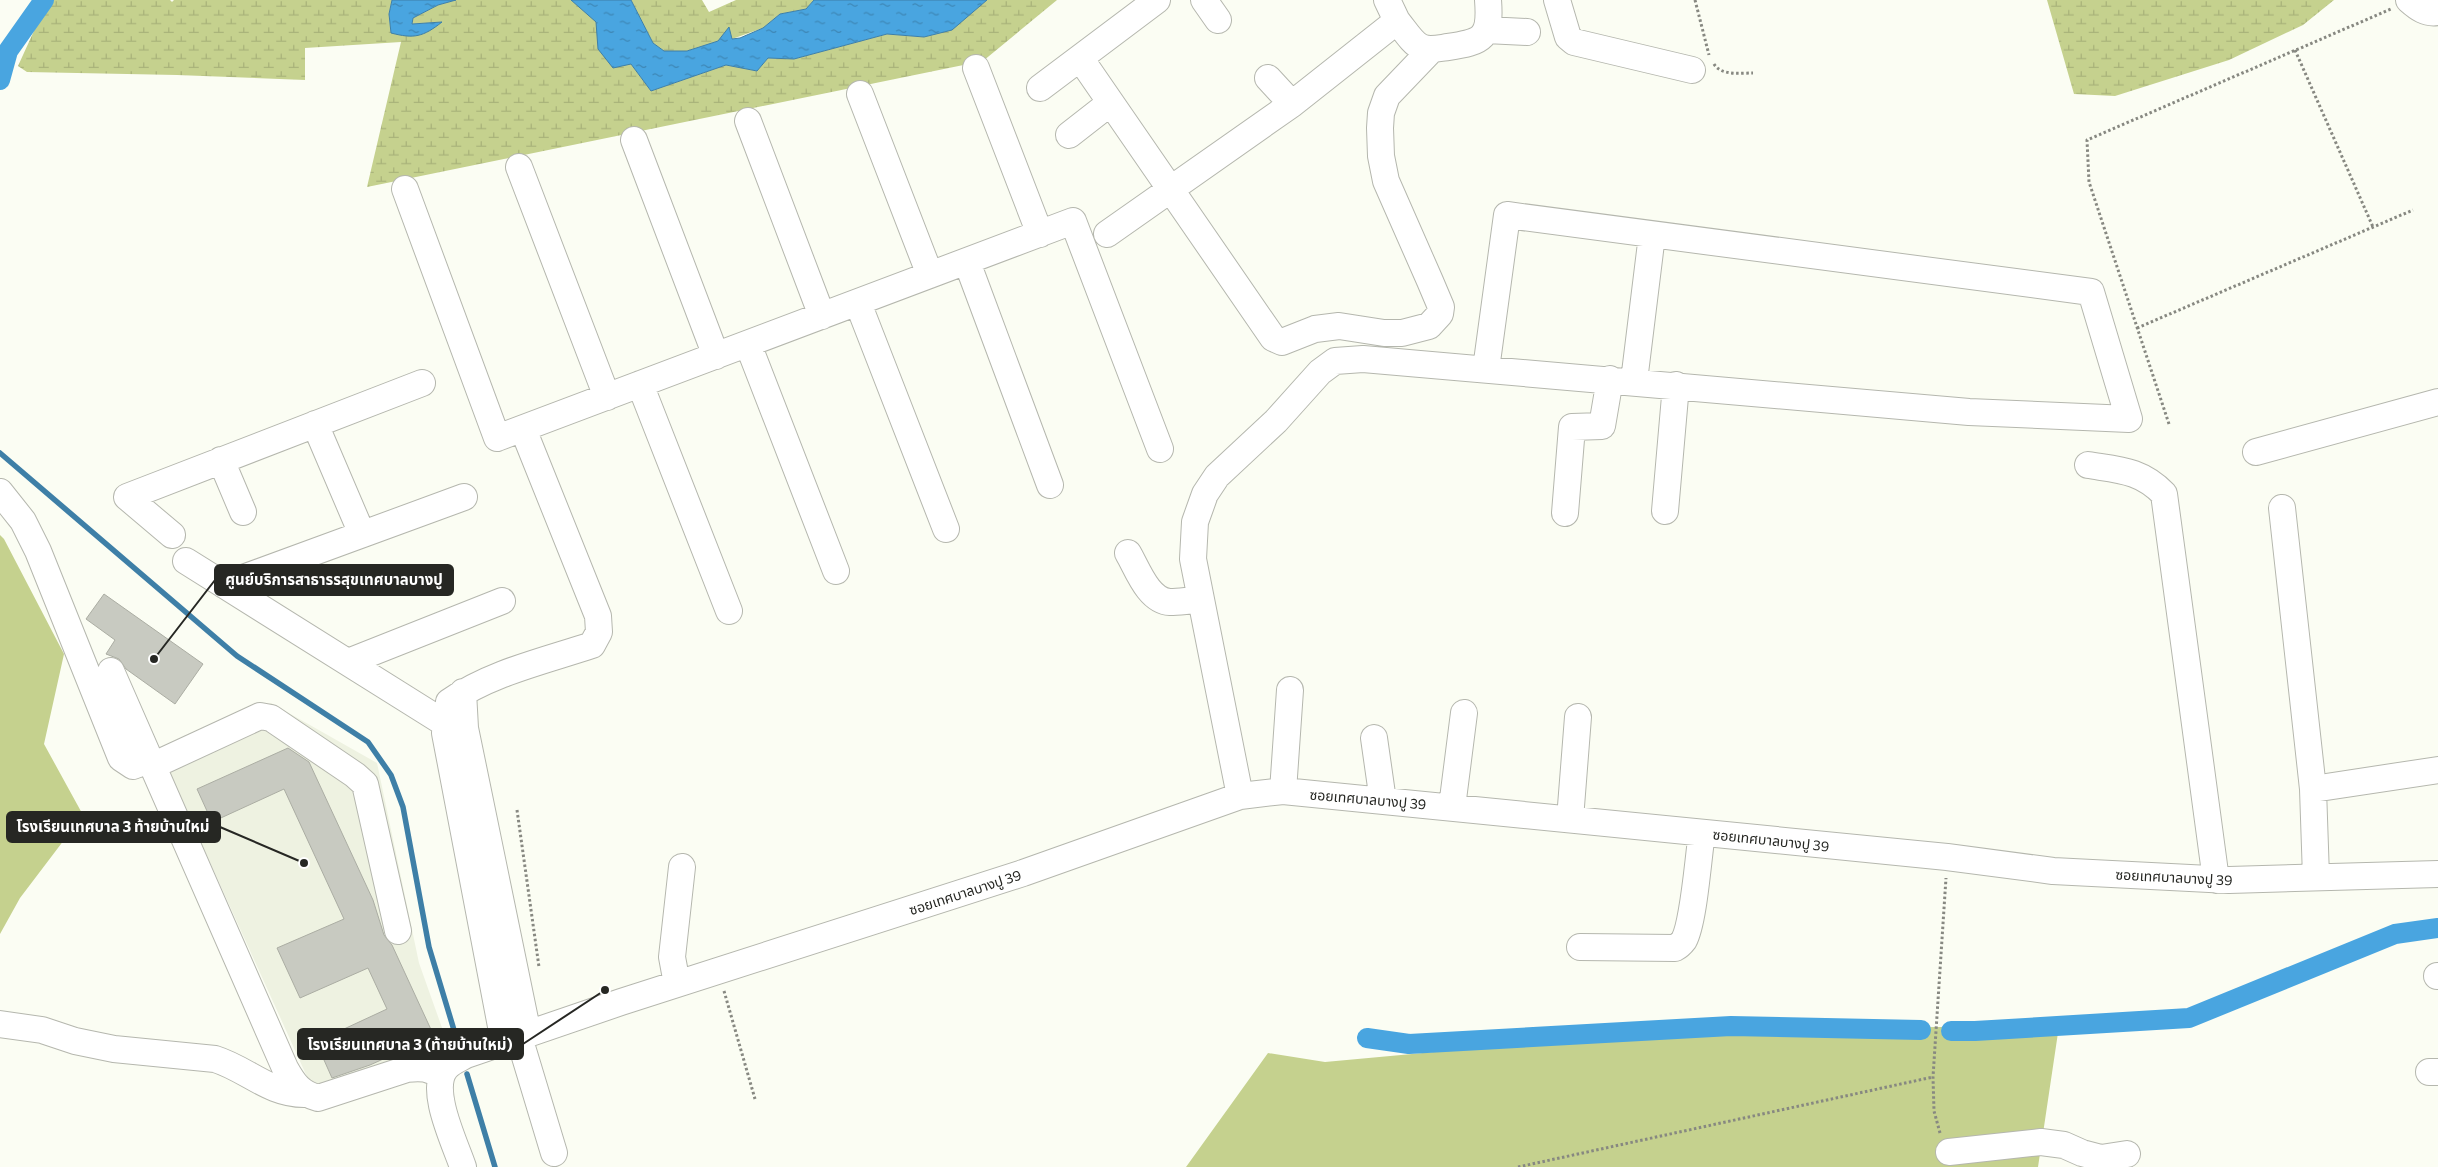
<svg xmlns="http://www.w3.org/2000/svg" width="2438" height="1167" viewBox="0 0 2438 1167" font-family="Commissioner,'Noto Sans Thai',sans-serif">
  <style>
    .built { fill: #eef2e1 }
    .grass { fill: #c5d18e }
    .wetland { fill: url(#wetland-marsh) }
    .water { fill: url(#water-ripples); stroke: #3e7fa7 }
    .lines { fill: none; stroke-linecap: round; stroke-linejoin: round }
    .stream { stroke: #3e7fa7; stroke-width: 5.5 }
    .canal { stroke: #49a5e0; stroke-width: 20 }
    .building { fill: #c8cac1; stroke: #abada3 }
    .minor-casing { stroke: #b5b7ae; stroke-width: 28 }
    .path { stroke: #878881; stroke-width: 3; stroke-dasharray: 2.5 2.5; stroke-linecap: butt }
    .minor { stroke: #fff; stroke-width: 26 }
    .labels { text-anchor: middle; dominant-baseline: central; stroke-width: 4.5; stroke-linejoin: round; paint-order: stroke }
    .street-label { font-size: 14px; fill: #262723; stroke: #fff }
    .leader { fill: none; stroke: #262723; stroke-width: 2 }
    .callout-dot { fill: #262723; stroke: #fff; stroke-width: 2 }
    .callout { fill: #262723; stroke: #262723; stroke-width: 2 }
    .callout-label { font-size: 15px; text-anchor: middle; font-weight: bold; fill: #fff }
  </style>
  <defs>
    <pattern id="wetland-marsh" width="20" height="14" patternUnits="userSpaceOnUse" patternTransform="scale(1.25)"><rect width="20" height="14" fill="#c5d18e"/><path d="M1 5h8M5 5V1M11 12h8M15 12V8" fill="none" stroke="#a9b37a"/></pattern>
    <pattern id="water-ripples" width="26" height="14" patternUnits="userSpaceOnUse" patternTransform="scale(1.25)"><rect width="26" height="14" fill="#49a5e0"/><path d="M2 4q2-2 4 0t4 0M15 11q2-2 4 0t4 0" fill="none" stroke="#3d86b5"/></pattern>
  </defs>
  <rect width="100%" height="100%" fill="#fbfdf3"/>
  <path class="built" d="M271,703L377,763L419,963L446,1039L313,1090L161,754Z"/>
  <path class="grass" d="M0,535L4,539L64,654L44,744L83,815L20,898L0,934Z
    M2059,1026L2038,1167H1186L1268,1053L1325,1062L1685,1029Z"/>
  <path class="wetland" d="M48,0H170L172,2L174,0H392L389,14L391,33L441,22L412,24L413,18L438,5L456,0H571L597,22L598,49L631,64L651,91L726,65L757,71L768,58L794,59L887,34L924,37L951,30L987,0H1057L983,61L367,187L401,42L305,48V80L177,75L27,72L18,66Z
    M631,0H702L709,12L736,0H814L806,9L780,14L763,28L732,39L729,28L718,41L687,51H664L653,43Z
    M2047,0H2334L2303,25L2229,60L2115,96L2074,94Z"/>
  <path class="water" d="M392,0H456L438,5L413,18L412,24L442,22C423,37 414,39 391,33L389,14Z
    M571,0H631L653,43L664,51H687L718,41L729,27L732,39L740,38L763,28L780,14L806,9L814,0H987L952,30L924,37L887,34L794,59L768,58L757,71L726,65L651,91L631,64L613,68L598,49L596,22Z"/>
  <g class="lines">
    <path class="stream" d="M0,453L237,656L368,742L391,775L403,807L429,947L457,1040
      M467,1074L495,1167"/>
    <path class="canal" d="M0,80L8,51L44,0
      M1951,1031H1975L2189,1018L2395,934L2438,928
      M1367,1038L1409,1044L1731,1026L1921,1030"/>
  </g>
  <path class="building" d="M104,594L203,664L175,704L126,669L119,659L106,654L115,640L86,619Z
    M288,748L309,762L373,900L384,935L392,945L434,1036L370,1065L332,1078L316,1042L387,1009L368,968L300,998L277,948L344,919L284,789L212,822L197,789Z"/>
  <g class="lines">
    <defs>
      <path id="minor" d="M1204,0L1218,20
        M1557,0L1568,37L1574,42L1692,70
        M2409,0C2418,8 2426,14 2438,12
        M1397,21C1404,29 1412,43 1421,47C1429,51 1440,48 1448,47C1483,42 1491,38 1488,0
        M1486,30L1527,32
        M1080,58L1273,338L1282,342L1315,329L1339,326L1384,333H1402L1429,326L1440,314L1441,307L1430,281L1386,181L1381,156L1380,128L1381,113L1387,96L1432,49
        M976,68L1040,234
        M1268,78L1292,104
        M1040,88L1157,0
        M860,94L930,275
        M748,121L822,316
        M1069,135L1110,103
        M634,140L716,356
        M519,167L607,397
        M405,189L497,438L1073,221L1160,449
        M1107,234L1292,104L1397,21L1387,0
        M967,262L1050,485
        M858,303L946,529
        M748,344L836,571
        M1634,381L1652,235
        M640,384L729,611
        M315,424L362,534
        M2256,452L2438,402
        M221,460L243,512
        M2088,465C2119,470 2141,470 2164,494L2216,880
        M0,492L23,521L38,551L121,758L133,766L149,760
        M2282,508L2313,789L2316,877
        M1665,511L1676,385
        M1565,513L1572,427L1602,426L1610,379
        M172,535L127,497L422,383
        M1128,553C1137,568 1148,601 1170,602C1180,602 1191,600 1201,600
        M186,561L446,724
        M224,585L464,497
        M348,662L502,601
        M111,671L285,1068C294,1084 300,1093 318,1098L407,1069C421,1067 430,1068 441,1076
        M463,692L465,728L528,1034
        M1374,738L1383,801
        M152,766L260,716L271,718L355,775L365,784L398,931
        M2313,789L2438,770
        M1283,791L1290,690
        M1240,796L1193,559L1195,522L1205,494L1217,476L1276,421L1320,372L1335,361L1363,359L1969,412L2129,419L2091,292L1507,215L1486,369
        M1452,807L1464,713
        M1570,819L1578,717
        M1580,947L1675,948C1679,946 1681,944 1684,940C1694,921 1698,858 1702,833
        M2437,976H2438
        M677,984L672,957L682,867
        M0,1024L42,1030L75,1041L114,1049L215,1059C247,1069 269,1094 304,1094
        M519,1037L554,1153
        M504,1042L445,733L449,702C490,673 544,661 592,645L599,632L598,616L523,429
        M2429,1072H2438
        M1949,1152L2041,1142L2064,1145L2082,1153L2101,1158L2127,1154
        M463,1167C455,1143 428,1089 446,1068C451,1062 459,1059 466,1055L621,1002L1023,873L1240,796L1283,791L1947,857L2053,871L2229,880L2438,874"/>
    </defs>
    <use href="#minor" class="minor-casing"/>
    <path class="path" d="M1695,0L1709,55
      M2295,50L2373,227
      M1714,64C1721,76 1741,73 1753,73
      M2137,328L2413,210
      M2169,424L2089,182L2087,140L2391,9
      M517,810L539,967
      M724,991L755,1099
      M1940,1133L1934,1111L1933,1077L1946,878
      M1518,1167L1933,1077"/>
    <use href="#minor" class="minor"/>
  </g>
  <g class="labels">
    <g class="street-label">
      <text transform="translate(1368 799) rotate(5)">ซอยเทศบาลบางปู 39</text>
      <text transform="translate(1771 840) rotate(6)">ซอยเทศบาลบางปู 39</text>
      <text transform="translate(2174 877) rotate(3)">ซอยเทศบาลบางปู 39</text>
      <text transform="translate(965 892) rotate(-18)">ซอยเทศบาลบางปู 39</text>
    </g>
  </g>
  <path class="leader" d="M154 659L215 580M304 863L220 827M605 990L523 1044"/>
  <g class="callout-dot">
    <circle cx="154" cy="659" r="5"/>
    <circle cx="304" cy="863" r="5"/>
    <circle cx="605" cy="990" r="5"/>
  </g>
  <g class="callout">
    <rect x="215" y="565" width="238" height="30" rx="5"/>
    <rect x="7" y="812" width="213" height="30" rx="5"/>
    <rect x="298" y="1029" width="225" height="30" rx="5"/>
  </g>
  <g class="callout-label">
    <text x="334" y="585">ศูนย์บริการสาธารรสุขเทศบาลบางปู</text>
    <text x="113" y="832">โรงเรียนเทศบาล 3 ท้ายบ้านใหม่</text>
    <text x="410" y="1050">โรงเรียนเทศบาล 3 (ท้ายบ้านใหม่)</text>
  </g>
</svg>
